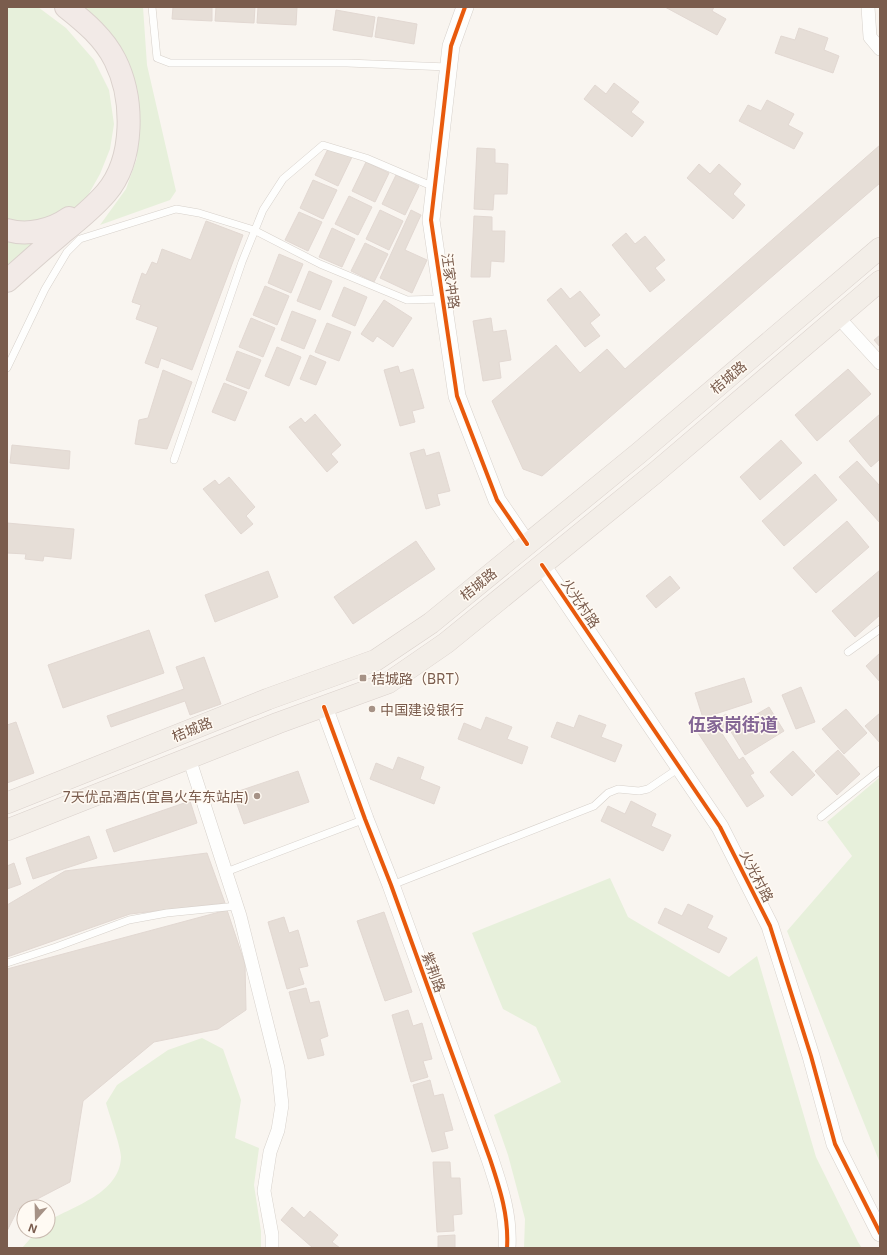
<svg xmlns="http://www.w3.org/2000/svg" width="887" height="1255" viewBox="0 0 887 1255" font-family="Inter,'Noto Sans SC',sans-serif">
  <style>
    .green { fill: #e7f0db }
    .building { fill: #e6ded7; stroke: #e2d8d2 }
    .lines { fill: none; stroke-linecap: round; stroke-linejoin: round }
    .service-casing { stroke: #d7d1cb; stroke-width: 8 }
    .minor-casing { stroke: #d7d1cb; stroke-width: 14 }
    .tertiary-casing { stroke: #d7d1cb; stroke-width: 18 }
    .primary-casing { stroke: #dad1cc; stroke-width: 22 }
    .motorway-casing { stroke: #dad1cc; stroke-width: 24 }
    .service { stroke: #fefefd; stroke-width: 7 }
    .minor { stroke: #fefefd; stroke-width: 13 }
    .tertiary { stroke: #fefefd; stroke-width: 17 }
    .primary { stroke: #f3eee8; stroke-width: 21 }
    .motorway { stroke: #f2eae7; stroke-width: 22 }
    .cycleway-casing { stroke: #fffaf3; stroke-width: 6 }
    .cycleway { stroke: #e8590c; stroke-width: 4 }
    .poi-dot { fill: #a69286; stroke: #fffaf3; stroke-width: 1.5 }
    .labels { text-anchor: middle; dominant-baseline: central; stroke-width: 3; stroke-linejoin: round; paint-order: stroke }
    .street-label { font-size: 14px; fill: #7a5c4d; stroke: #fffaf3 }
    .poi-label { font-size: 14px; fill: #7a5c4d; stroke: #fffaf3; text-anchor: start }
    .district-label { font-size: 18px; font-weight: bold; fill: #846695; stroke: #fffaf3 }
  </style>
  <rect width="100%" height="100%" fill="#f9f5f0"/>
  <path class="green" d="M7,7H38L66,28L94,60L109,90L114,124L110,149L100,174L87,197L72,210L35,225L7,221Z
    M83,7H143L147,65L176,191L170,200L100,225L126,189L137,158V91L125,58L108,29Z
    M54,235L7,272V237Z
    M880,777V1163L787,931L852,856L827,822Z
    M610,878L628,917L729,977L757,956L816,1157L858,1242L862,1248H524L525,1219L508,1155L494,1115L561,1082L536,1027L503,1009L472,933Z
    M202,1038L223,1049L241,1100L235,1138L259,1148L254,1185L261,1231V1248H22L37,1231H48V1221C74,1206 120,1193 121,1157C121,1147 109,1114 106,1103L117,1085L168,1050Z"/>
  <path class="building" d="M173,7H212V21L172,19Z
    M216,7H255L254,23L215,21Z
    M258,7H297L296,25L257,23Z
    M665,7H714L712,11L726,19L717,35Z
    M336,10L375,17L372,37L333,30Z
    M378,17L417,24L414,44L375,37Z
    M799,28L828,38L824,50L839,56L833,73L775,53L781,36L795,40Z
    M614,83L639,102L631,112L644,122L632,137L584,99L595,85L606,94Z
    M767,100L794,114L788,125L803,133L794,149L739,121L748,105L761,111Z
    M880,145V183L542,476L523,469L492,401L556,345L580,373L607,349L625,369Z
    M329,147L352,157L338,186L315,175Z
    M477,148L495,149V163L508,164L507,194H494L493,210L474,209Z
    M366,162L389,173L375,202L352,191Z
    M699,164L710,174L719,164L741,184L733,194L745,205L733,219L687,178Z
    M396,175L419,186L405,215L382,204Z
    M313,180L337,190L323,219L300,208Z
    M349,196L372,207L358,235L335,224Z
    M380,210L403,221L389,250L366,239Z
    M411,210L421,215L405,250L427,260L412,293L380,278Z
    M299,212L322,222L308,251L285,240Z
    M474,216L492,217V231H505L504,262L491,261L490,277H471Z
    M206,221L243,235L192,370L161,358L158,368L145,363L158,327L136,319L141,305L132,302L142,273L146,275L152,262L157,264L162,249L191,260Z
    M332,228L355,239L342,267L319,257Z
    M626,233L635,244L645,236L665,260L655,268L665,280L650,292L612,245Z
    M365,243L388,254L374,282L351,271Z
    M279,254L303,264L291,293L268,283Z
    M309,271L332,281L320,310L297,301Z
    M265,286L289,296L277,325L253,315Z
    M344,287L367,297L355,326L332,316Z
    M561,288L570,299L580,291L600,315L590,323L600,336L585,347L547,300Z
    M384,300L412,318L393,347L377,336L373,342L361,334Z
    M292,311L316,320L304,349L281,340Z
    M251,318L275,328L263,357L239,347Z
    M491,318L493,332L506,330L511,360L499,362L501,378L483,381L473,321Z
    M327,323L351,332L339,361L315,352Z
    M880,335V347L874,340Z
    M277,347L301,357L289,386L265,376Z
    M237,351L261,360L249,389L226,380Z
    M310,355L326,362L316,385L300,379Z
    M398,366L400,373L413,369L424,408L412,411L415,422L400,426L384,370Z
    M848,369L871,394L817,441L795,415Z
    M163,370L192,382L167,449L135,444L139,420L148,418Z
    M224,383L247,392L235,421L212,412Z
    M315,414L341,445L331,454L338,462L327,472L289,427L301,418L305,423Z
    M880,414V459L871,467L849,441Z
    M781,440L802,463L760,500L740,477Z
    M12,445L70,451L69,469L10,463Z
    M424,449L426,456L439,452L450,491L437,494L440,505L426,509L410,453Z
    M857,461L880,486V523L839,477Z
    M815,474L837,500L784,546L762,521Z
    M229,477L255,507L246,516L253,524L241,534L203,489L215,480L219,485Z
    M847,521L869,547L816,593L793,568Z
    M7,523L74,529L71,559L44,556L43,561L25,559L26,554L7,553Z
    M416,541L435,569L353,624L334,597Z
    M880,570V615L855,637L832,611Z
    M268,571L278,597L215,622L205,595Z
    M670,576L680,588L656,608L646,596Z
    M149,630L164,673L63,708L48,665Z
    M880,653V682L866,666Z
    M204,657L221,704L190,715L185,701L111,727L107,716L184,689L176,667Z
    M744,678L752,702L703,718L695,693Z
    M801,687L815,722L796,729L782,695Z
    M769,707L784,731L745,755L730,730Z
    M846,709L867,733L844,754L822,729Z
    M880,713V743L865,726Z
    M726,714L733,724L721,732L739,760L743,757L754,773L750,775L764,796L747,807L698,733Z
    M579,715L606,725L601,737L622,745L615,762L551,737L557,722L574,728Z
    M486,717L512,727L507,739L528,747L522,764L458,739L464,723L481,730Z
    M16,722L34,773L7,783V725Z
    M838,750L860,774L837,795L815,771Z
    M793,751L815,775L792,796L770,772Z
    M398,757L424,767L420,779L440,787L434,804L370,779L376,763L393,770Z
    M298,771L309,802L244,824L233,793Z
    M190,801L197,823L114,852L106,830Z
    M631,801L656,814L651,826L671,835L663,851L601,821L608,806L625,814Z
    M89,836L97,858L33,879L26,858Z
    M207,853L225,903L130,914L7,957V905L65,871Z
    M14,863L21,884L7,889V866Z
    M688,904L713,916L707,928L727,938L719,953L658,923L665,908L682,916Z
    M227,910L245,964L246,1010L218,1029L154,1042L83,1101L70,1182L18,1209L7,1231V969Z
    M384,912L412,992L385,1001L357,921Z
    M284,917L289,933L298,930L308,966L299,968L304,984L287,989L268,922Z
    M306,988L310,1003L319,1001L328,1036L320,1039L324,1055L308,1059L289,992Z
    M408,1010L413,1026L422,1023L432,1059L423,1061L428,1077L411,1082L392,1015Z
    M430,1080L434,1096L443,1094L453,1130L444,1132L448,1148L432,1152L413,1085Z
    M433,1162H450L451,1178H460L462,1214L453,1215L454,1231L437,1232Z
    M292,1207L304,1218L310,1211L338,1235L332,1242L340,1248H313L281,1220Z
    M455,1235V1248H438V1236Z"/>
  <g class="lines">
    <defs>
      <path id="service" d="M152,7L157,58L170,63H347L448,67
        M7,368L45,289L67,252L80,239L176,209L199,213L254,230L320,264L407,300L442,299
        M174,460L242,262L263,210L283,179L323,145L366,158L434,187
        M848,652L880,629
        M821,817L880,770
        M226,872L365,819
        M392,885L594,806L608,793L618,789L639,791L648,789L679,768
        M7,963L56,947L129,920L167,913L237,906"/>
      <path id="minor" d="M868,7L870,37L880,49
        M838,317L880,363
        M189,758L240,916L278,1068L282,1105L278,1130L270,1152L264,1191L272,1235V1248"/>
      <path id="tertiary" d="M465,7L451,46L431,220L457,396L497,500L527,544
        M542,565L720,827L770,926L811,1056L835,1144L880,1233
        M324,707L365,819L391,885L490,1159C500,1189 509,1216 507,1248"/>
      <path id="primary" d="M7,803L268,699L376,660L431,623L639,453L880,248
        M7,830L278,723L388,683L446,643L655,473L880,281"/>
      <path id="motorway" d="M7,230C28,236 52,230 69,218
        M7,281C25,265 43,249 62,233C77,221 93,208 106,193C135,159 134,98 115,60C104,38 85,22 66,7"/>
    </defs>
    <use href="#service" class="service-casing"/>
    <use href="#minor" class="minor-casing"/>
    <use href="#tertiary" class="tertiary-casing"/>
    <use href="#primary" class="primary-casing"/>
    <use href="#motorway" class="motorway-casing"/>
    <use href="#service" class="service"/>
    <use href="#minor" class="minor"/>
    <use href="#tertiary" class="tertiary"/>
    <use href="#primary" class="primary"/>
    <use href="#motorway" class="motorway"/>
    <defs>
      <path id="cycleway" d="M465,7L451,46L431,220L457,396L497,500L527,544
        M542,565L720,827L770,926L811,1056L835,1144L880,1233
        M324,707L365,819L391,885L490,1159C500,1189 509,1216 507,1248"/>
    </defs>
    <use href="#cycleway" class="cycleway-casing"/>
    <use href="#cycleway" class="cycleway"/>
  </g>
  <g class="poi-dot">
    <rect x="359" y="674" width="8" height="8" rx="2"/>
    <circle cx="372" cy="709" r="4"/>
    <circle cx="257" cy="796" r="4"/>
  </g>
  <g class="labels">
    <g class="street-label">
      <text transform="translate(451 281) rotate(82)">汪家冲路</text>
      <text transform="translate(728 377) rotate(-40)">桔城路</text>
      <text transform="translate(478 584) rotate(-39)">桔城路</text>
      <text transform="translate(581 603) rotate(56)">火光村路</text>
      <text transform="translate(192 729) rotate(-22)">桔城路</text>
      <text transform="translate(757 876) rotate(63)">火光村路</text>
      <text transform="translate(434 972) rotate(70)">紫荆路</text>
    </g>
    <g class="poi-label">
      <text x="371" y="678">桔城路（BRT）</text>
      <text x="380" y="709">中国建设银行</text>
      <text x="249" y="796" text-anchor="end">7天优品酒店(宜昌火车东站店)</text>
    </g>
    <g class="district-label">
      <text x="733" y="724">伍家岗街道</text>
    </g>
  </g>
  <rect width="887" height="1255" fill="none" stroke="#7a5c4d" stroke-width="16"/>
  <g transform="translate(36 1219) rotate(200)"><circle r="19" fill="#fffaf3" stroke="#cabbb1"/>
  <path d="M0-3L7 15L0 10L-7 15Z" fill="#a69286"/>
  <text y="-6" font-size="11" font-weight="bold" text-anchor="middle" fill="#7a5c4d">N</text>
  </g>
</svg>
